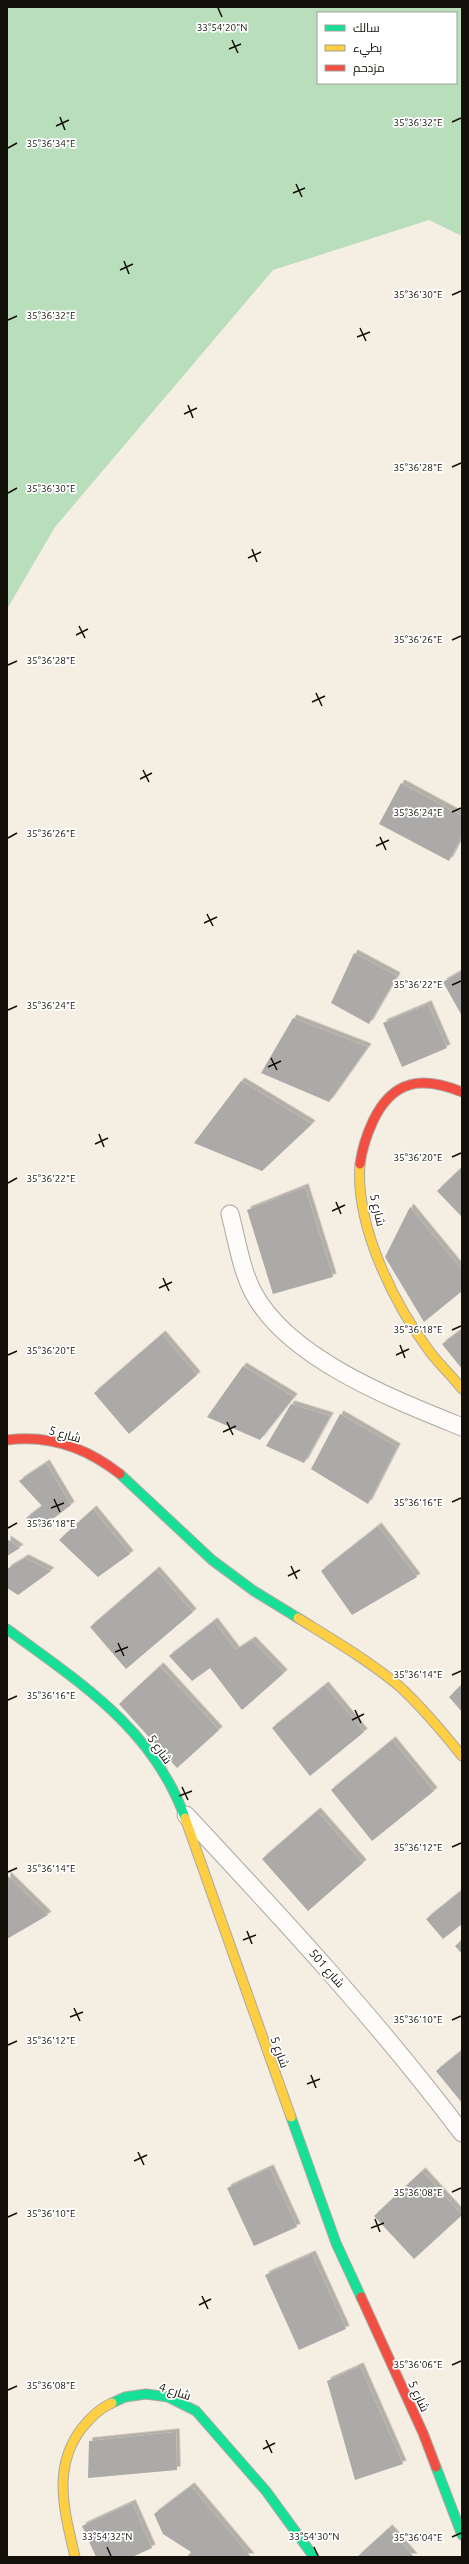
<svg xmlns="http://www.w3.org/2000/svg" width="469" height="2564" viewBox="0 0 469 2564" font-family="Ubuntu,Cairo,sans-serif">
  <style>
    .forest { fill: #b9debc; fill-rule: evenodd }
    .building { fill: #acaaa9; filter: url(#shadow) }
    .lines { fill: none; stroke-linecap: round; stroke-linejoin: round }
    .street-casing { stroke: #aca8a0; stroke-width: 19 }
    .fast-casing { stroke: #aca8a0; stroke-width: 11 }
    .slow-casing { stroke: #aca8a0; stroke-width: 11 }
    .jam-casing { stroke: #aca8a0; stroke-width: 11 }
    .street { stroke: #fdfcfb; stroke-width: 17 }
    .fast { stroke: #16e098; stroke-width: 9 }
    .slow { stroke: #ffcf43; stroke-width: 9 }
    .jam { stroke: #f24e42; stroke-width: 9 }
    .ticks { fill: none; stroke: #131009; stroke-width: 1.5 }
    .labels { text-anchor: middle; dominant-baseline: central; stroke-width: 3.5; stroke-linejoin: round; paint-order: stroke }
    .street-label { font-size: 12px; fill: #131009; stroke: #fff }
    .ticks-label { font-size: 10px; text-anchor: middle; fill: #131009; stroke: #fff; stroke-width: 3.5; stroke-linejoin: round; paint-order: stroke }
  </style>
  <defs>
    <filter id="shadow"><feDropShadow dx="3.5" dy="-3.5" stdDeviation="0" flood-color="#0004"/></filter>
  </defs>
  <rect width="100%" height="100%" fill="#f4eee3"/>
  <path class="forest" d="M7,7H462V236L429,220L273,270L55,527L7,609ZM318,13H456V83H318Z"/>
  <path class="building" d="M401,783L462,816V836L449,861L379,824Z
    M354,953L397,976L369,1024L331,1003Z
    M462,971V1016L443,982Z
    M428,1004L447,1048L402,1067L383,1023Z
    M293,1018L368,1047L329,1102L261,1073Z
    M241,1081L312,1124L262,1171L194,1143Z
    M462,1167V1217L437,1191Z
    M305,1187L333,1277L273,1294L247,1210Z
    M410,1207L462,1270V1291L424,1322L385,1257Z
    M462,1329V1369L442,1344Z
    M162,1334L197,1375L129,1434L94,1393Z
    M243,1366L294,1397L260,1440L207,1417Z
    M291,1404L330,1416L304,1463L266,1446Z
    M340,1414L397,1447L368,1504L311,1469Z
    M46,1463L71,1505L41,1528L26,1518L42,1506L19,1481Z
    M93,1509L130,1554L98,1577L59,1540Z
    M378,1526L417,1577L352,1615L321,1571Z
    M7,1539L20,1548L7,1556Z
    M25,1558L51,1571L18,1595L7,1588V1569Z
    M156,1570L193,1612L126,1669L90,1627Z
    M214,1621L236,1650L252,1640L284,1673L242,1710L210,1668L192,1681L169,1656Z
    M160,1666L219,1730L177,1768L119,1704Z
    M462,1684V1712L449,1697Z
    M325,1685L364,1732L310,1776L272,1728Z
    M392,1740L434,1791L372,1841L331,1790Z
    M317,1811L363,1863L308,1911L262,1859Z
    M7,1875L48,1915L7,1939Z
    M462,1890V1924L443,1939L426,1919Z
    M462,1940V1954L455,1946Z
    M462,2050V2103L436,2071Z
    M270,2168L297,2227L254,2246L227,2188Z
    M422,2171L462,2215L414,2259L374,2216Z
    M312,2254L346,2329L299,2350L265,2275Z
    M360,2366L403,2464L355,2480L327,2381Z
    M176,2432L177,2470L88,2478L89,2441Z
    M191,2486L251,2557H187L191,2552L163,2534L154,2514Z
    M132,2503L152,2548L132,2557H96L82,2526Z
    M389,2528L414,2557H357Z"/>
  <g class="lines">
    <defs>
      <path id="street" d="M230,1214C237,1240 241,1269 253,1292C288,1359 395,1400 462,1427
        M186,1815C282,1918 377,2020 462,2133"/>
      <path id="fast" d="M120,1474L212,1560L254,1591L298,1618
        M7,1629C80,1683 153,1728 185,1818
        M291,2117L336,2243L361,2297
        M112,2403L125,2397L146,2394L168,2397L196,2411L266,2491L314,2557
        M436,2467L462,2535"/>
      <path id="slow" d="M360,1164C355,1226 394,1304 430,1352C440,1365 452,1376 462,1389
        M298,1618C332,1639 368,1660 399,1686C422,1707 442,1731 462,1756
        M185,1818L291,2117
        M75,2557C65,2513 51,2468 82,2428C90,2418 100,2408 112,2403"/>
      <path id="jam" d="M360,1164C362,1149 367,1134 373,1121C393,1079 422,1076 462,1092
        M7,1440C50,1434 87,1448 120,1474
        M361,2297L423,2433L436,2467"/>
    </defs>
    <use href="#street" class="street-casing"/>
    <use href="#fast" class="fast-casing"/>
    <use href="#slow" class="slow-casing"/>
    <use href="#jam" class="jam-casing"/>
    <use href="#street" class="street"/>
    <use href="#fast" class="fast"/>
    <use href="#slow" class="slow"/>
    <use href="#jam" class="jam"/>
  </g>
  <path class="ticks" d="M218,8L222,17M232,40L238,53M229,49L241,44M60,117L65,130M452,122L461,118M56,126L69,120M8,148L17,143M296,184L302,197M293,193L305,188M124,261L129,274M120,270L133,264M452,295L461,291M8,320L17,316M360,328L366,341M357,337L370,332M188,405L193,418M184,414L197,408M452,467L461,463M8,493L17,488M252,549L257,562M248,558L261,552M79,626L85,638M76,635L88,629M452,640L461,636M8,665L17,661M316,693L322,706M312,702L325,696M143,770L149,782M140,779L152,773M452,812L461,808M380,837L386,850M8,838L17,833M376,846L389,840M207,914L213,926M204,923L217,917M452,985L461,981M8,1010L17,1006M271,1058L277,1070M268,1067L281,1061M99,1134L104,1147M95,1144L108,1138M452,1157L461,1153M8,1183L17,1178M336,1202L341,1214M332,1211L345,1205M163,1278L169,1291M159,1288L172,1282M452,1330L461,1326M400,1345L405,1358M8,1355L17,1351M396,1355L409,1349M227,1422L233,1435M223,1432L236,1426M54,1499L60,1512M452,1502L461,1498M51,1508L64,1503M8,1528L17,1523M291,1566L297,1579M288,1576L300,1570M118,1643L124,1656M115,1652L128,1647M452,1675L461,1671M8,1700L17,1696M355,1710L361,1723M352,1720L364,1714M182,1787L188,1800M179,1796L192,1791M452,1847L461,1843M8,1872L17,1868M247,1931L252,1944M243,1940L256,1935M74,2008L80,2021M70,2017L83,2012M452,2020L461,2016M8,2045L17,2041M311,2075L316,2088M307,2084L320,2079M138,2152L144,2165M134,2161L147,2155M452,2192L461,2188M8,2217L17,2213M375,2219L380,2232M371,2228L384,2223M202,2296L208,2309M199,2305L211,2299M452,2365L461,2361M8,2390L17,2386M266,2440L272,2453M263,2449L275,2443M452,2537L461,2533M107,2547L111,2556M314,2547L318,2556"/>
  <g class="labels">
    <g class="street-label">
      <text transform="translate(378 1210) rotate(77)">شارع 5</text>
      <text transform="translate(65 1434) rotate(16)">شارع 5</text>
      <text transform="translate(160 1749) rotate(55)">شارع 5</text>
      <text transform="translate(327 1968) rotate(49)">شارع 501</text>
      <text transform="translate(280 2052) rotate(70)">شارع 5</text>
      <text transform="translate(175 2391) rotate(18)">شارع 4</text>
      <text transform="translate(419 2396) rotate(65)">شارع 5</text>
    </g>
  </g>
  <g class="ticks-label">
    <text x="222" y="31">33°54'20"N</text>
    <text x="418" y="126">35°36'32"E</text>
    <text x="51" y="147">35°36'34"E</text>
    <text x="418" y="298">35°36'30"E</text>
    <text x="51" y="319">35°36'32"E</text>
    <text x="418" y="471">35°36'28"E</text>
    <text x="51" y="492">35°36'30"E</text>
    <text x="418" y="643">35°36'26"E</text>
    <text x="51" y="664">35°36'28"E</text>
    <text x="418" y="816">35°36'24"E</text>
    <text x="51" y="837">35°36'26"E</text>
    <text x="418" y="988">35°36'22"E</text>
    <text x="51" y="1009">35°36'24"E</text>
    <text x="418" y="1161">35°36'20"E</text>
    <text x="51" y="1182">35°36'22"E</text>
    <text x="418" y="1333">35°36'18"E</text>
    <text x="51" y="1354">35°36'20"E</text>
    <text x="418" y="1506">35°36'16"E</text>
    <text x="51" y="1527">35°36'18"E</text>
    <text x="418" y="1678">35°36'14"E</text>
    <text x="51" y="1699">35°36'16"E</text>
    <text x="418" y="1851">35°36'12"E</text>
    <text x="51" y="1872">35°36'14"E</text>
    <text x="418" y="2023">35°36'10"E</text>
    <text x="51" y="2044">35°36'12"E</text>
    <text x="418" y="2196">35°36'08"E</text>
    <text x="51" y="2217">35°36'10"E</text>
    <text x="418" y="2368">35°36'06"E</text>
    <text x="51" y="2389">35°36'08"E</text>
    <text x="107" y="2540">33°54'32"N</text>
    <text x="314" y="2540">33°54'30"N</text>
    <text x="418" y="2541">35°36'04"E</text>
  </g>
  <rect width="469" height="2564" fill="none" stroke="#131009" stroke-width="16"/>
  <rect x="317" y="12" width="140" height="72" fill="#ffffff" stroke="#a19f9d"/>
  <rect x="325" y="25" width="20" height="6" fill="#16e098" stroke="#a19f9d"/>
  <text x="353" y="32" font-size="12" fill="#131009">سالك</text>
  <rect x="325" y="45" width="20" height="6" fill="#ffcf43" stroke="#a19f9d"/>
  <text x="353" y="52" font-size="12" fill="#131009">بطيء</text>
  <rect x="325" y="65" width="20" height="6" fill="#f24e42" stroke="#a19f9d"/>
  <text x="353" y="72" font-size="12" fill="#131009">مزدحم</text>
</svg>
